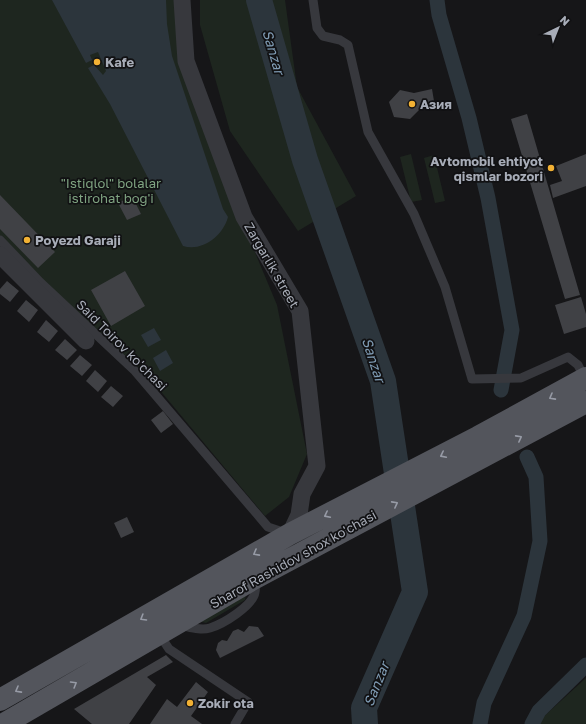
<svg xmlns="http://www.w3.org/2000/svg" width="586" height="724" viewBox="0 0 586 724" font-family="'Golos Text',sans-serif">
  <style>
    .green { fill: #1e261f }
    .water { fill: #2c353c }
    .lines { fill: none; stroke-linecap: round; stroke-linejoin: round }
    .canal { stroke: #2c353c; stroke-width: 15 }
    .river { stroke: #2c353c; stroke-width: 26 }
    .building { fill: #404145 }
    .service { stroke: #37383d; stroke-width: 9 }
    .minor { stroke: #37383d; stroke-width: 17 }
    .primary { stroke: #53555c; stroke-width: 22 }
    .oneway { stroke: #979ba6 }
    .poi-dot { fill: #f2b134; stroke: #111113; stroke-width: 1.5 }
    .labels { text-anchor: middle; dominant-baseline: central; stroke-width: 3.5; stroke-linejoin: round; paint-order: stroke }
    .poi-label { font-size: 13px; font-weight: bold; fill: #a8adb8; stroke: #111113; text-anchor: start }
    .park-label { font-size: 13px; fill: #7fa381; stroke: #111113 }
    .street-label { font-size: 13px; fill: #a8adb8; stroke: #111113 }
    .water-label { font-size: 14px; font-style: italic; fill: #7f9bb3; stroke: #111113 }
  </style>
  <rect width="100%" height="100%" fill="#161618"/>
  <path class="green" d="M0,0H175L226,183L277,305L307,454L289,497L265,516L148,376L72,310L0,237Z
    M200,0H285L297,87L356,196L298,231L230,131L200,25Z
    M411,154L422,200L411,202L400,157Z
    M434,155L445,201L435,203L424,158Z
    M247,588L245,600L206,623L194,620Z
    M586,678V724H539L540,720Z"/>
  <path class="water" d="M52,0H166L167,24L172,56L223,209L228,217C223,236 202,252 183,246L110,104L88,68L94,65L103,75L106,71L98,52L90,55L92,60L86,63Z
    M154,328L161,340L148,347L141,335Z
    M166,350L173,363L160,371L153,358Z"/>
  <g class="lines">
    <path class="canal" d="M437,0L439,15L469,118L488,198L512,330L501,390
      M480,724L484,703L524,616L540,541L536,477L527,457
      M532,724L539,711L586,665"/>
    <path class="river" d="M259,0L305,160L383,381L415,592L364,708L365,724"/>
  </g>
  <path class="building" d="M432,89L435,107L420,109L410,119L394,117L389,102L400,90L414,93Z
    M527,114L580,295L565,299L511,119Z
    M586,154V186L553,198L550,185L562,181L556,166Z
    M0,195L55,252L38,268L0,229Z
    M132,196L141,214L127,220L118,203Z
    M125,271L145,306L111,326L91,290Z
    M7,281L19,291L10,302L0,294V289Z
    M581,297L586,314V327L564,334L555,305Z
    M26,300L38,310L29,322L17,311Z
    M46,320L58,331L49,342L37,332Z
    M65,339L77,350L67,360L55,350Z
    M80,355L92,365L82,376L70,366Z
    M95,370L107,381L98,392L86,381Z
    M111,386L123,396L113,407L101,397Z
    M163,411L173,424L161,433L151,420Z
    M127,517L134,532L121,538L114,523Z
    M249,626L258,627L264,636L220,658L216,650L218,643L222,640L227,641L233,631L238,629L244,632Z
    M166,655L173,662L147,677L156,685L129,724H92L74,709Z
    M196,682L208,692L191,716L202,724H150L167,699L177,707Z"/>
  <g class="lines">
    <path class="service" d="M313,0L317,28L323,36L340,40L348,45L368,132L414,214L445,287L472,379L521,378L568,357L578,365L585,379
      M0,240L40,282L135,371L268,527L286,533
      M180,625C190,627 200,631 210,628C223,624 253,606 255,592C256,588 255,583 255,579
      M159,634L169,649L248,702L235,724"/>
    <path class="minor" d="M182,0L186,61L244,217L300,311L317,466L302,494L299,515L290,534
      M0,255L86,341"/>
    <path class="primary" d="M0,700L290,534L478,437L586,378
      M4,724L255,578L586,402"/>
  </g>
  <defs><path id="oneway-chevron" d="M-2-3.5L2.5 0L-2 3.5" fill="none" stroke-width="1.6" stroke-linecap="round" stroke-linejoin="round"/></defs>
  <g class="oneway">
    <use href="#oneway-chevron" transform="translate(552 397) rotate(151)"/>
    <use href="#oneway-chevron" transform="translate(519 438) rotate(-28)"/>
    <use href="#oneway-chevron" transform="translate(443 455) rotate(153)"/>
    <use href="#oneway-chevron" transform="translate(395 504) rotate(-28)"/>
    <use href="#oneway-chevron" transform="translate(327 515) rotate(153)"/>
    <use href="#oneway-chevron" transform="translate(256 553) rotate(151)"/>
    <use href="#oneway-chevron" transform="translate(143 618) rotate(149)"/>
    <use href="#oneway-chevron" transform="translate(74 684) rotate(-31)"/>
    <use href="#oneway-chevron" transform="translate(18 690) rotate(151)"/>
  </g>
  <g class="poi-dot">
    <circle cx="97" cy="62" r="4"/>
    <circle cx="412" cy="104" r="4"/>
    <circle cx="551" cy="168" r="4"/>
    <circle cx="27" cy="240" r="4"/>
    <circle cx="190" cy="703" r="4"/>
  </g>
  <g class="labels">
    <g class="poi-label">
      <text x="105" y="62">Kafe</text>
      <text x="420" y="104">Азия</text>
      <text x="543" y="161" text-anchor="end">Avtomobil ehtiyot<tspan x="543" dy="15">qismlar bozori</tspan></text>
      <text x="35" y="240">Poyezd Garaji</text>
      <text x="198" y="703">Zokir ota</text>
    </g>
    <g class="park-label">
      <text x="111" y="183">"Istiqlol" bolalar<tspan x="111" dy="15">istirohat bog'i</tspan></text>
    </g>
    <g class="street-label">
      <text transform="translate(272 265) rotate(60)">Zargarlik street</text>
      <text transform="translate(122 345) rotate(45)">Said Toirov ko'chasi</text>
      <text transform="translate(293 559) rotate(-29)">Sharof Rashidov shox ko'chasi</text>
    </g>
    <g class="water-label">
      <text transform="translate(274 52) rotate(74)">Sanzar</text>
      <text transform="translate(374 360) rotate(72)">Sanzar</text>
      <text transform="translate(376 684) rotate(-68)">Sanzar</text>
    </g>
  </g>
  <g transform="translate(558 28) rotate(43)" stroke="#111113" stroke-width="3" paint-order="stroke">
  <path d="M0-3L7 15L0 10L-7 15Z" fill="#a8adb8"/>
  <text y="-6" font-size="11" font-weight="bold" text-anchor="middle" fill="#a8adb8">N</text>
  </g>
</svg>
